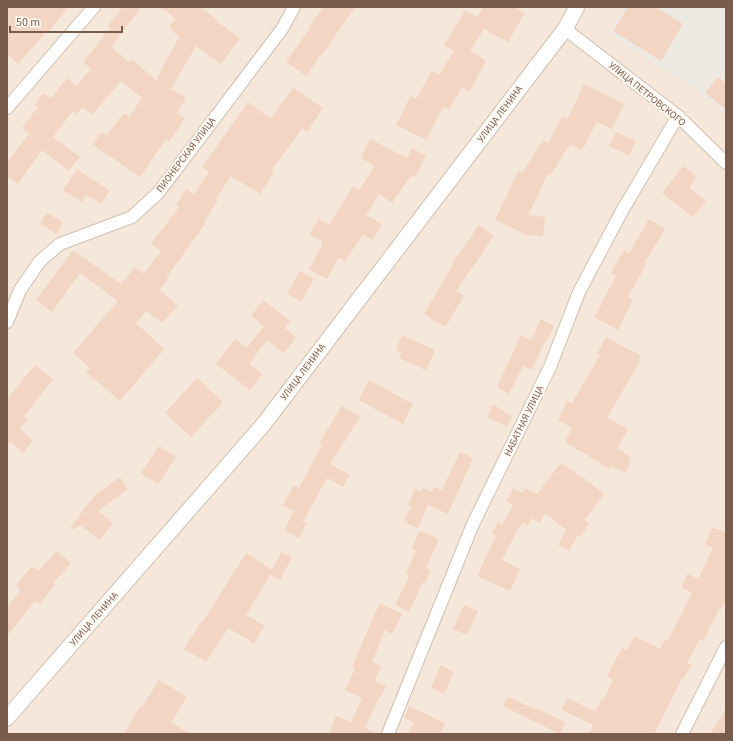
<svg xmlns="http://www.w3.org/2000/svg" width="733" height="741" viewBox="0 0 733 741" font-family="'Source Sans 3',sans-serif">
  <style>
    .residential { fill: #f5e8da }
    .industrial { fill: #efe9e4 }
    .building { fill: #f3d5c3 }
    .lines { fill: none; stroke-linecap: round; stroke-linejoin: round }
    .minor-casing { stroke: #d1beb0; stroke-width: 14 }
    .tertiary-casing { stroke: #d1beb0; stroke-width: 17 }
    .minor { stroke: #fff; stroke-width: 12 }
    .tertiary { stroke: #fff; stroke-width: 15 }
    .labels { text-anchor: middle; dominant-baseline: central; stroke-width: 4; stroke-linejoin: round; paint-order: stroke }
    .street-label { font-size: 10px; fill: #7a5c4d; stroke: #fffaf3 }
  </style>
  <rect width="100%" height="100%" fill="#fdf6ec"/>
  <path class="residential" d="M7,7H726V734H7Z"/>
  <path class="industrial" d="M624,7H726V114L693,88L609,34Z"/>
  <path class="building" d="M7,7H69L49,31L48,30L18,64L7,54Z
    M123,7H141L111,47L129,62L131,59L156,80L179,37L169,26L176,19L161,7H201L217,20L216,21L240,38L221,64L196,46L171,89L186,98L177,113L185,118L169,142L166,139L140,177L92,144L102,132L107,135L124,113L129,117L142,98L121,81L92,115L82,107L77,114L73,111L53,137L80,157L69,171L42,150L18,184L7,176V162L29,134L22,128L38,107L35,105L43,93L51,98L67,78L76,86L91,69L83,62L110,28L108,26Z
    M323,7H355L322,55L321,54L306,76L286,62L310,28L309,27Z
    M483,7H514L525,13L508,42L484,29L470,51L486,61L469,92L462,87L449,110L443,107L426,140L396,125L411,96L416,99L432,71L439,75L454,51L444,46L465,11L477,17Z
    M628,7H656L683,24L661,61L613,31Z
    M718,77L726,83V109L705,93Z
    M584,84L624,104L612,129L597,122L582,150L570,144L550,176L548,174L528,215L545,217L543,236L527,235L495,220L518,171L522,173L543,140L548,143L562,117L567,120Z
    M293,88L323,108L307,132L302,129L271,171L274,172L260,194L231,176L216,199L218,200L204,222L206,223L166,278L168,279L160,290L178,306L162,323L146,311L136,323L164,349L120,401L86,372L90,368L73,353L118,301L80,273L52,312L36,300L73,250L121,284L135,267L144,274L161,251L151,244L179,207L176,205L186,189L194,194L209,172L202,167L248,102L271,119Z
    M616,132L636,141L629,156L609,146Z
    M370,139L407,158L412,148L426,156L414,178L411,176L392,203L379,194L366,215L382,224L372,240L363,235L345,261L339,257L327,279L309,270L322,246L321,245L322,242L309,234L319,219L329,225L353,186L359,190L375,166L361,158Z
    M683,166L697,177L689,188L706,201L693,217L662,193Z
    M77,169L110,191L101,204L86,195L82,202L63,190Z
    M47,213L63,222L56,234L40,224Z
    M649,219L665,229L645,262L647,263L628,297L633,300L618,330L594,317L616,276L611,273L624,250L629,253Z
    M479,225L494,236L456,291L464,296L445,327L424,314L453,265L452,264Z
    M300,271L314,279L301,302L287,294Z
    M263,300L290,321L285,328L296,337L284,353L267,340L249,364L262,374L250,390L216,364L235,339L247,348L264,326L251,316Z
    M541,319L554,326L546,342L545,341L532,370L523,366L509,394L497,387L521,335L531,340Z
    M402,335L435,350L426,370L399,358L401,353L396,350Z
    M606,337L641,356L638,360L640,361L607,418L628,429L617,449L630,456L628,460L631,462L625,473L612,466L610,469L565,442L572,428L558,420L567,401L572,403L600,355L597,354Z
    M35,365L53,379L24,416L27,419L20,429L33,440L23,453L10,442L7,445V399Z
    M197,378L223,402L191,437L165,413Z
    M369,380L413,404L403,424L359,400Z
    M493,404L512,417L507,427L487,417Z
    M342,406L360,417L330,464L350,475L343,487L327,478L303,522L307,523L299,538L284,530L294,511L283,505L294,485L299,488L322,445L319,443Z
    M159,446L176,457L158,484L141,473Z
    M460,452L473,458L448,514L428,505L418,528L404,522L411,506L408,505L415,489L422,492L423,488L432,492L434,487L442,490Z
    M561,463L589,482L604,494L584,520L589,523L581,537L578,535L569,551L558,545L566,530L545,513L540,523L532,518L528,526L523,523L520,528L519,527L502,560L520,569L510,591L477,576L496,536L492,534L498,522L502,525L513,505L506,501L513,488L522,493L525,488L537,494Z
    M120,477L128,489L98,511L113,523L100,540L80,525L72,530L70,528L95,495Z
    M713,527L726,533V600L721,609L720,608L703,641L700,639L687,663L691,665L684,679L682,678L654,734H589L593,725L562,710L567,698L595,711L602,699L603,700L613,680L607,676L622,648L627,650L635,636L660,649L665,639L668,640L692,593L681,587L688,574L698,579L713,548L705,544Z
    M419,531L439,539L426,568L431,571L425,583L423,582L409,612L395,605L410,575L406,574L416,551L412,549Z
    M57,551L71,563L53,583L55,585L39,604L35,601L7,636V607L21,590L16,585L32,566L38,571Z
    M281,552L292,557L280,580L270,575L246,615L265,626L254,643L228,628L206,662L184,649L201,622L202,623L246,553L272,570Z
    M380,603L402,614L392,634L385,630L372,662L381,666L375,681L386,686L380,698L379,697L365,728L378,734H329L336,716L351,722L362,698L345,690L355,669L352,668L371,622Z
    M464,605L478,611L467,635L453,629Z
    M441,665L454,672L444,694L431,687Z
    M159,680L187,697L171,723L192,734H124L140,706L142,707Z
    M508,697L535,709V708L565,722L560,734L503,706Z
    M409,706L445,723L440,734H408L414,723L404,718Z
    M726,709V734H710Z"/>
  <g class="lines">
    <defs>
      <path id="minor" d="M565,29L678,116L726,163
        M7,108L94,7
        M7,322L20,290L40,261L60,244L132,217L159,192L282,29L294,7
        M388,734L473,524L550,367L579,292L622,211L678,116
        M682,734L726,647"/>
      <path id="tertiary" d="M7,718L263,425L565,29L577,7"/>
    </defs>
    <use href="#minor" class="minor-casing"/>
    <use href="#tertiary" class="tertiary-casing"/>
    <use href="#minor" class="minor"/>
    <use href="#tertiary" class="tertiary"/>
  </g>
  <g class="labels">
    <g class="street-label">
      <text transform="translate(647 94) rotate(39)">УЛИЦА ПЕТРОВСКОГО</text>
      <text transform="translate(500 114) rotate(-53)">УЛИЦА ЛЕНИНА</text>
      <text transform="translate(186 155) rotate(-53)">ПИОНЕРСКАЯ УЛИЦА</text>
      <text transform="translate(303 372) rotate(-53)">УЛИЦА ЛЕНИНА</text>
      <text transform="translate(524 421) rotate(-64)">НАБАТНАЯ УЛИЦА</text>
      <text transform="translate(94 619) rotate(-49)">УЛИЦА ЛЕНИНА</text>
    </g>
  </g>
  <rect width="733" height="741" fill="none" stroke="#7a5c4d" stroke-width="16"/>
  <path d="M10 26v6h112v-6" fill="none" stroke="#7a5c4d" stroke-width="2"/>
  <text x="16" y="26" font-size="12" fill="#7a5c4d" stroke="#fffaf3" stroke-width="3" paint-order="stroke">50 m</text>
</svg>
